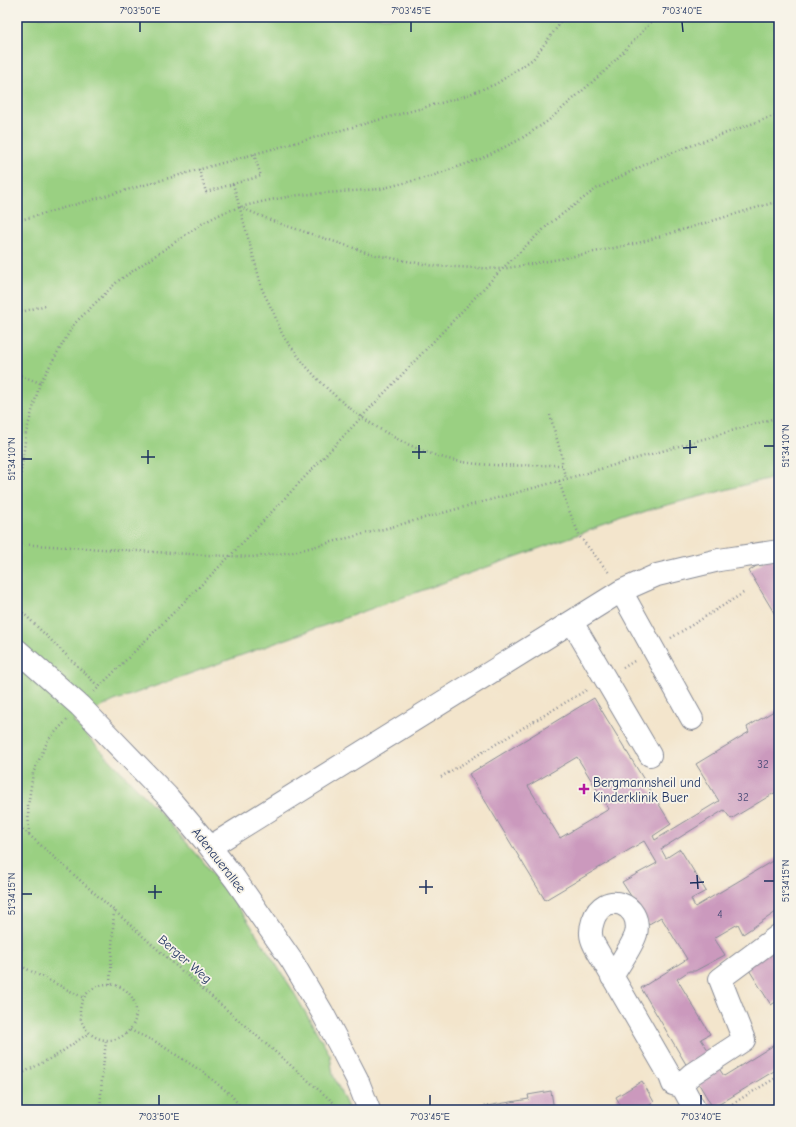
<svg xmlns="http://www.w3.org/2000/svg" width="796" height="1127" viewBox="0 0 796 1127" font-family="'Comic Neue',sans-serif">
  <style>
    .green { fill: #9ad082; stroke: #5a8070 }
    .building { fill: #cb99bd; fill-rule: evenodd }
    .lines { fill: none; stroke-linecap: round; stroke-linejoin: round }
    .minor-casing { stroke: #878a95; stroke-width: 24 }
    .path { stroke: #878a95; stroke-width: 2.5; stroke-dasharray: 1 3; stroke-linecap: butt }
    .minor { stroke: #fff; stroke-width: 22 }
    .ticks { fill: none; stroke: #1b2f5e; stroke-width: 1.5 }
    .poi-dot { fill: #b5179e; stroke: #f7f3e8; stroke-width: 1.5 }
    .labels { text-anchor: middle; dominant-baseline: central; stroke-width: 3.5; stroke-linejoin: round; paint-order: stroke }
    .number-label { font-size: 11px; fill: #474a76 }
    .poi-label { font-size: 13px; fill: #1b2f5e; stroke: #f7f3e8; text-anchor: start }
    .street-label { font-size: 13px; fill: #1b2f5e; stroke: #f7f3e8 }
    .neatline { fill: none; stroke: #1b2f5e; stroke-width: 1.5 }
    .ticks-label { font-size: 10px; text-anchor: middle; fill: #1b2f5e }
  </style>
  <rect width="100%" height="100%" fill="#f7f3e8"/>
  <filter id="ink" filterUnits="userSpaceOnUse"><feTurbulence type="fractalNoise" baseFrequency=".025" numOctaves="2"/><feDisplacementMap in="SourceGraphic" scale="8" xChannelSelector="R" yChannelSelector="G"/><feConvolveMatrix kernelMatrix="1 2 1 2 8 2 1 2 1" color-interpolation-filters="sRGB"/></filter>
  <filter id="wash" filterUnits="userSpaceOnUse"><feTurbulence type="fractalNoise" baseFrequency=".012" numOctaves="4" result="noise"/><feDisplacementMap in="SourceGraphic" scale="16" xChannelSelector="R" yChannelSelector="G"/><feGaussianBlur stdDeviation="0.9" result="paint"/><feColorMatrix in="noise" values="0 0 0 0 0 0 0 0 0 0 0 0 0 0 0 0 0 1.4 0 .05"/><feComposite in="paint" operator="in"/></filter>
  <g filter="url(#wash)">
    <rect width="100%" height="100%" fill="#f3e5cc"/>
    <path class="green" d="M17,17H779V476L652,509L582,533L114,701L73,721L152,804L202,860L246,918L290,986L330,1055L333,1075L349,1110H42L36,1107L27,1106L23,1110H17Z"/>
    <g id="blocks">
      <path class="building" d="M771,556L779,570V621L749,571Z
        M594,698L671,824L653,836L655,840L719,801L696,764L749,732L747,727L779,708V798L776,792L731,819L724,810L661,849L666,858L680,849L706,891L691,899L695,907L779,857V910L743,934L738,924L714,938L725,955L695,971H689L677,979L710,1034L701,1039L710,1053L687,1066L641,988L687,959L661,917L649,924L622,882L657,863L644,841L545,900L469,774ZM577,757L609,809L560,838L528,786Z
        M779,945V1005L777,1001L771,1005L746,965Z
        M779,1042V1068L713,1108L696,1079L718,1067L724,1076Z
        M642,1081L654,1102L647,1107L649,1110H623L616,1097Z
        M551,1091L554,1110H468V1109L529,1099L528,1095Z
        M583,1106L584,1110H564V1109Z"/>
    </g>
  </g>
  <g filter="url(#ink)">
    <use href="#blocks" fill-opacity="0" stroke="#878a95" stroke-width="1"/>
    <g class="lines">
      <defs>
        <path id="minor" d="M621,591L657,575L719,560L779,551
          M572,622L650,755
          M17,650L80,706L167,796L210,847L235,879L292,961L322,1012L340,1046L357,1079L369,1110
          M210,847L621,591L692,719
          M612,977C619,964 632,947 636,934C643,903 603,889 593,921C589,933 591,940 597,950L670,1076L673,1084L677,1085L681,1084
          M695,1110L681,1084L692,1074L744,1040L720,979L779,935"/>
      </defs>
      <use href="#minor" class="minor-casing"/>
      <path class="path" d="M254,154L261,176L233,184C241,211 248,239 256,266C258,273 260,281 262,289C266,298 271,307 275,316C278,324 281,332 285,339C289,344 294,350 298,356C333,402 391,444 448,459C485,468 525,465 562,465L566,479
        M199,169L206,192L233,184
        M240,207L275,222L375,255L434,266L502,269L565,258L638,243L779,201
        M17,221L254,154L459,98L496,84L533,59L565,17
        M17,311H25L46,305
        M17,374L40,383
        M550,415L562,457V465
        M559,481L568,508L580,537L610,574
        M17,538L20,481L26,433L40,383L74,324L118,281L203,223L223,213L240,207L270,200L299,195L380,189L432,176L480,159L519,140L548,121L607,69L656,17
        M17,544L206,555L252,557L293,552L395,526L559,481L779,417
        M17,607L99,687
        M671,638L745,592
        M623,668L636,660
        M94,692L230,556L502,269L549,224L596,189L660,157L779,114
        M441,777L588,689
        M17,824L174,964L334,1103L338,1110
        M29,834L28,806L33,773L48,740L67,720
        M17,964L84,998
        M110,984L114,910
        M80 1012a28 28 0 1 1 56 0a28 28 0 1 1-56 0Z
        M130,1030L156,1042L203,1072L231,1095L243,1110
        M17,1076L57,1055L89,1033
        M100,1110L102,1077L106,1041
        M722,1110L779,1076"/>
      <use href="#minor" class="minor"/>
    </g>
  </g>
  <path class="ticks" d="M140,22V32M411,22V32M682,22L683,32M690,440V454M419,445V459M764,446H774M683,448L697,447M148,450V464M412,452H426M141,457H155M22,459H32M697,875L698,889M426,880V894M764,881H774M690,883L704,882M155,885V899M419,887H433M148,892H162M22,894H32M159,1095V1105M430,1095V1105M701,1095V1105"/>
  <path class="poi-dot" d="M582 783h4v4h4v4h-4v4h-4v-4h-4v-4h4z"/>
  <g class="labels">
    <g class="number-label">
      <text x="763" y="764">32</text>
      <text x="743" y="797">32</text>
      <text x="720" y="914">4</text>
    </g>
    <g class="poi-label">
      <text x="593" y="782">Bergmannsheil und<tspan x="593" dy="15">Kinderklinik Buer</tspan></text>
    </g>
    <g class="street-label">
      <text transform="translate(219 860) rotate(52)">Adenauerallee</text>
      <text transform="translate(185 959) rotate(41)">Berger Weg</text>
    </g>
  </g>
  <rect width="796" height="1127" fill="none" stroke="#f7f3e8" stroke-width="44"/>
  <rect x="22" y="22" width="752" height="1083" class="neatline"/>
  <g class="ticks-label">
    <text x="140" y="14">7°03'50"E</text>
    <text x="411" y="14">7°03'45"E</text>
    <text x="682" y="14">7°03'40"E</text>
    <text transform="translate(785 446) rotate(-90)" y="4">51°34'10"N</text>
    <text transform="translate(11 459) rotate(-90)" y="4">51°34'10"N</text>
    <text transform="translate(785 881) rotate(-90)" y="4">51°34'15"N</text>
    <text transform="translate(11 894) rotate(-90)" y="4">51°34'15"N</text>
    <text x="159" y="1120">7°03'50"E</text>
    <text x="430" y="1120">7°03'45"E</text>
    <text x="701" y="1120">7°03'40"E</text>
  </g>
</svg>
